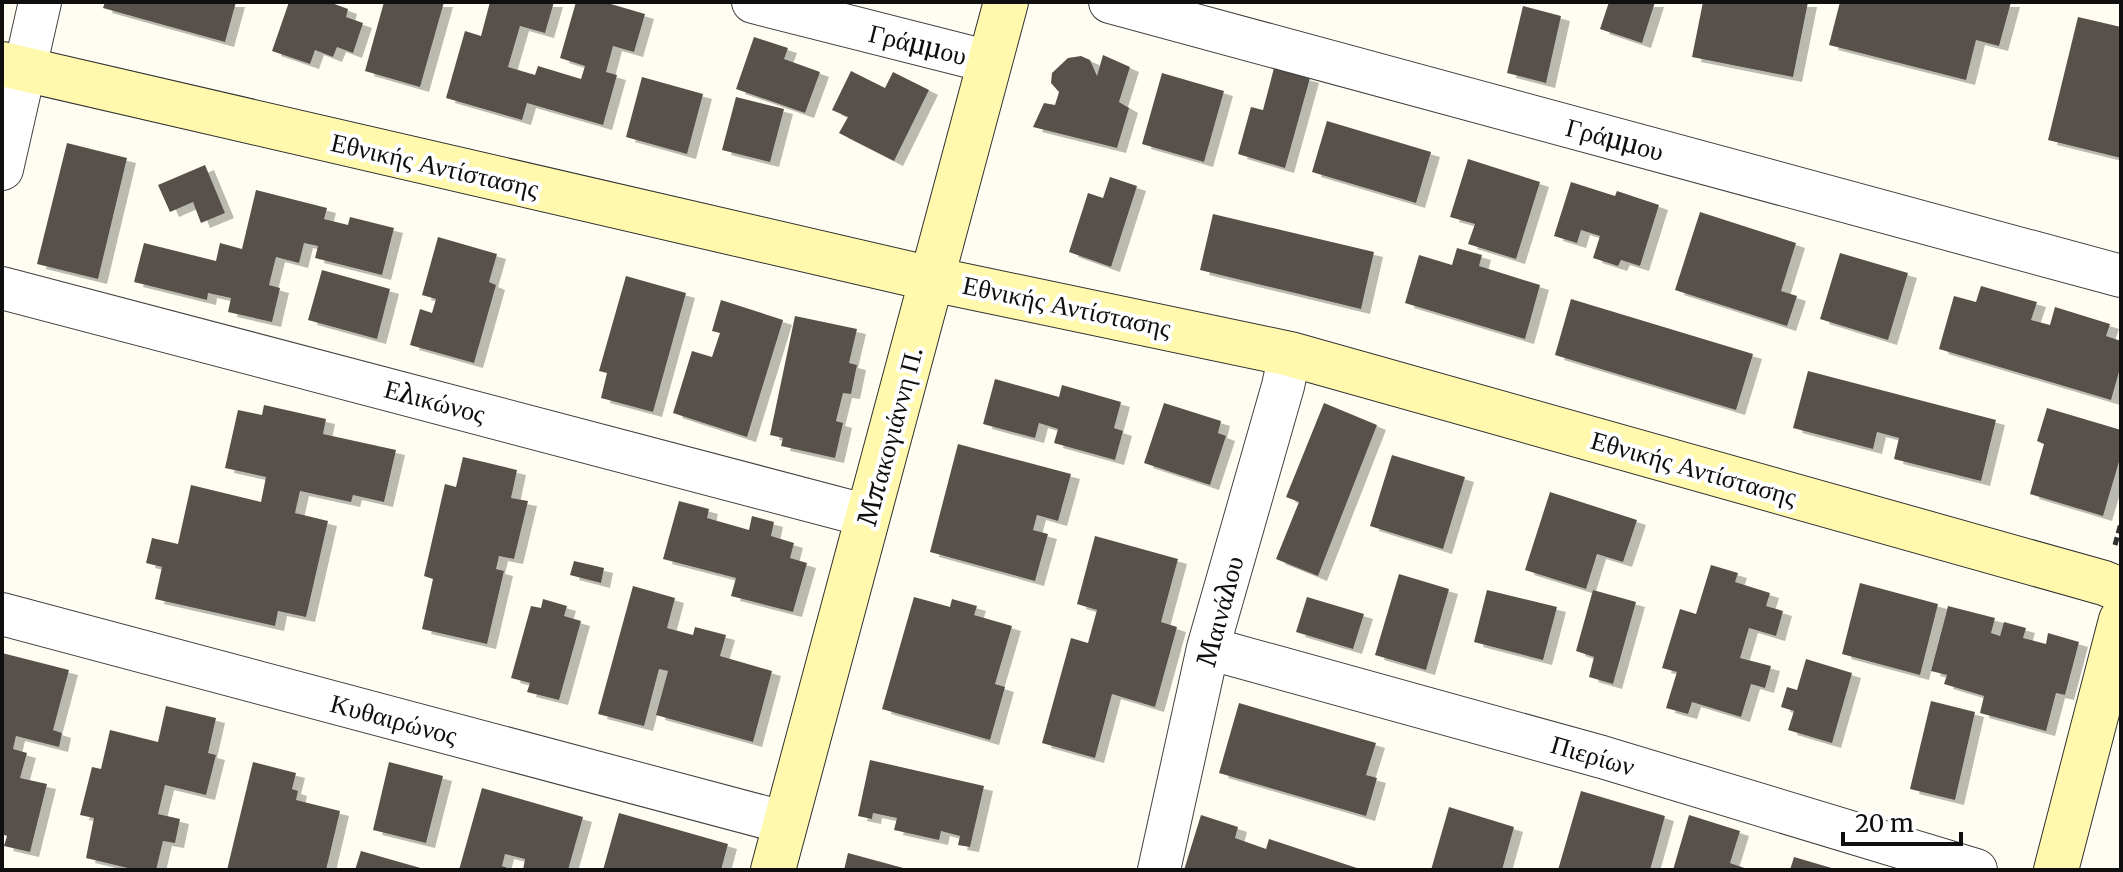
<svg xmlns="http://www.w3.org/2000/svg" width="2123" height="872" viewBox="0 0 2123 872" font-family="Merriweather,serif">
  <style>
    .building { fill: #59514b; filter: url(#shadow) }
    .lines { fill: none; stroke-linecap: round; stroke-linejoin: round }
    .street-casing { stroke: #424242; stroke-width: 44 }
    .secondary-casing { stroke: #313131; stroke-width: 46 }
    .path { stroke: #313131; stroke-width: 5; stroke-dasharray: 8 4; stroke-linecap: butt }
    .street { stroke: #fff; stroke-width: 42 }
    .secondary { stroke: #fff8ad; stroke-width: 44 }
    .labels { text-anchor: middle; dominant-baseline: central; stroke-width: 8; stroke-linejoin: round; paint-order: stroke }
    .street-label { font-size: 26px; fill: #0f0f0f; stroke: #fff }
  </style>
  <defs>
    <filter id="shadow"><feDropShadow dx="9" dy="5" stdDeviation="0" flood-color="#0004"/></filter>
  </defs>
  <rect width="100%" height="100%" fill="#fffdf2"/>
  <path class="building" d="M105,2H236L225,42L103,8Z
    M289,2H329L348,9L346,17L363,23L353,53L337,47L333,57L315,50L310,64L272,51Z
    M384,2H444L420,87L365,71Z
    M490,2H554L545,33L520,26L508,67L535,75L538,66L581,79L585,66L560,58L576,2H604L645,14L634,52L613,46L606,72L617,75L603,125L527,103L522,120L446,98L465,31L481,36Z
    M1609,2H1655L1642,43L1600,29Z
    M1703,2H1808L1793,77L1692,57Z
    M1840,2H2011L1999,46L1976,40L1966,80L1829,45Z
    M1523,6L1561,16L1546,83L1507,73Z
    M2078,17L2121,27V158L2048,140Z
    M754,37L788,48L784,59L820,72L805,113L736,89Z
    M1103,55L1130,67L1119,102L1129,108L1117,148L1033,127L1044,103L1055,105L1059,92L1051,83L1052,73L1068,58L1081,56L1090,60L1097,76Z
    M1274,68L1310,78L1285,168L1238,154L1251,107L1263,110Z
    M851,71L885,88L893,72L929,90L894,161L839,133L848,117L832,110Z
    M1162,73L1224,91L1204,162L1142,144Z
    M642,77L703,94L687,154L626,137Z
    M736,97L784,109L770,162L722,150Z
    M1327,121L1431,152L1416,203L1312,172Z
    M67,143L127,158L98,279L37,264Z
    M1468,159L1540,182L1516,259L1468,244L1475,224L1450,217Z
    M205,165L225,213L201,223L193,202L170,212L158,185Z
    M1110,177L1137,186L1111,267L1069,252L1088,193L1103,198Z
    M1571,182L1615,196L1617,191L1659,205L1640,266L1621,260L1618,266L1593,258L1600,236L1581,230L1577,243L1554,236Z
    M256,190L327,208L324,219L348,225L350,217L394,228L382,275L315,258L318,246L304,243L299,263L276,257L269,285L280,288L272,322L228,312L231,298L208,293L207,300L134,282L144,243L216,261L220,243L242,249Z
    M1700,212L1796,243L1781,291L1797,296L1787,326L1675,290Z
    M1213,214L1374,252L1361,309L1200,270Z
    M438,237L497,254L489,282L496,285L474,363L410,345L420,309L432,313L436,299L422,295Z
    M1457,248L1482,255L1479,266L1540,285L1525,339L1405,303L1419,255L1452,265Z
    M1840,253L1908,273L1888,340L1820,319Z
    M322,270L390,289L377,339L308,320Z
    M626,276L686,293L653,412L601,398L607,373L599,371Z
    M1981,286L2037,302L2031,320L2050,325L2055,307L2110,324L2106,336L2121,341V365L2111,400L1939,349L1954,296L1976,302Z
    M1571,299L1753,354L1736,410L1555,355Z
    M721,300L783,320L747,437L673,413L692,351L712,357L720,333L712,331Z
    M795,316L857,329L849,363L857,365L851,394L843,393L836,421L843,423L835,458L781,446L783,438L770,435Z
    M1808,371L1996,420L1981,481L1894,459L1899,438L1877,432L1873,449L1793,428Z
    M995,379L1059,397L1062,385L1121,402L1114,428L1123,431L1115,460L1054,443L1058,429L1039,423L1035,438L983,424Z
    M1164,403L1221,421L1218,433L1226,436L1210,485L1144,463Z
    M1324,403L1377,425L1318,576L1276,559L1299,502L1286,497Z
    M264,405L326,419L323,434L396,450L384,502L353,495L351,502L300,491L295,513L328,521L306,617L278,611L275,626L155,599L162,567L146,563L152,538L178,544L191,485L261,502L266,477L225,468L238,410L262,415Z
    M2047,408L2121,430V455L2103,516L2030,494L2044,444L2037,441Z
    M958,444L1071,474L1058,521L1037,515L1033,530L1048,534L1035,581L930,552Z
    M1392,455L1465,477L1443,549L1370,526Z
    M463,457L517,470L511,498L528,501L514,559L499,556L496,569L504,571L487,644L422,629L433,579L424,576L445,484L456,487Z
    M1550,492L1637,520L1623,562L1597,554L1586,589L1525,570Z
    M679,501L709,509L707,518L749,530L752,516L774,522L771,536L794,543L790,558L807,563L793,612L731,596L736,578L663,559Z
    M1095,536L1178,559L1161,622L1177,627L1155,707L1112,694L1095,758L1042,743L1071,638L1088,643L1097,610L1077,604Z
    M574,561L604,568L601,583L570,575Z
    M1711,565L1738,573L1735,582L1770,593L1766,606L1783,611L1776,636L1749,628L1740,658L1771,666L1765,688L1751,684L1741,717L1692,702L1688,714L1666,708L1677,672L1662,668L1680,609L1696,614Z
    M1399,574L1449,589L1426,670L1375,655Z
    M1860,583L1938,604L1920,675L1842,654Z
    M633,586L675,598L667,628L693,635L695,627L726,635L720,656L772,671L753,742L656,715L668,671L659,669L644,726L598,714Z
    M1487,590L1557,607L1543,660L1474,642Z
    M1593,590L1636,602L1613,684L1589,677L1594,657L1576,651Z
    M914,597L950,607L952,599L977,606L974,615L1012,626L995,684L1005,687L990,740L882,709Z
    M1307,597L1364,614L1353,649L1296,632Z
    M543,599L567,606L564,616L581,621L559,700L527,692L530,683L511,678L531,606L541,608Z
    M1948,606L1995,618L1991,633L2000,636L2004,622L2026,628L2023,638L2046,644L2048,633L2079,642L2065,695L2056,693L2046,731L1980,713L1984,696L1944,684L1947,675L1931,671Z
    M2,653L69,670L53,730L62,733L59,747L16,736L13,749L27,753L20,778L47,784L30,852L4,846L7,836L2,834Z
    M1806,659L1852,673L1832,743L1788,730L1794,711L1781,707L1787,687L1797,690Z
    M1931,701L1975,712L1955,800L1910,789Z
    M1239,703L1376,743L1366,775L1377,778L1366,816L1219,773Z
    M166,706L216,718L208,753L216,755L206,795L165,785L158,814L180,819L175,843L163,841L156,870H136L86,858L94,818L80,815L92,767L101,769L110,730L158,742Z
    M870,760L984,786L970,847L958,845L960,836L941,831L939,840L894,830L897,818L873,813L872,819L858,816Z
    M253,762L296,773L292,789L298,791L296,800L340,811L326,870H227Z
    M389,762L443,776L426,843L373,830Z
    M482,788L583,817L568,870H523L525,859L505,854L502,866L513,870H459Z
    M1581,791L1665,816L1650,870H1558Z
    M1449,807L1514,827L1502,870H1431Z
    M619,813L728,844L721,870H603Z
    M1201,815L1238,827L1235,838L1266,849L1269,839L1363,870H1184Z
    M1689,815L1740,831L1730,863L1750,870H1673Z
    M361,851L424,869V870H355Z
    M848,853L907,869V870H844Z
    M1794,857L1835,869V870H1790Z"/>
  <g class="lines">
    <defs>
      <path id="street" d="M753,2L990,62
        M1110,2L2121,276
        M2,169L40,2
        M2,288L868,516
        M2,614L786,823
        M1208,648L1602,757L1976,870
        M1159,870L1208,648L1283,386L1290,354"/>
      <path id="secondary" d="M2,64L932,279L1290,354L2104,583L2121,590
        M773,870L1006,2
        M2056,870L2121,620"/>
    </defs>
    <use href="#street" class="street-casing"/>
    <use href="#secondary" class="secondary-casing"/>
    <path class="path" d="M2115,545L2121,523"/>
    <use href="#street" class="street"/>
    <use href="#secondary" class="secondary"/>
  </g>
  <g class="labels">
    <g class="street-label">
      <text transform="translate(918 44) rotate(14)">Γράμμου</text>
      <text transform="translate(1615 139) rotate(15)">Γράμμου</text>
      <text transform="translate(435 165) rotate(13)">Εθνικής Αντίστασης</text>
      <text transform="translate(1067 306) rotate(12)">Εθνικής Αντίστασης</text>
      <text transform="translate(435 401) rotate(15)">Ελικώνος</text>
      <text transform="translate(890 436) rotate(-75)">Μπακογιάννη Π.</text>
      <text transform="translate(1694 468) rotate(16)">Εθνικής Αντίστασης</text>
      <text transform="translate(1220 611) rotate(-75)">Μαινάλου</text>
      <text transform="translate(394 719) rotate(15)">Κυθαιρώνος</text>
      <text transform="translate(1593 755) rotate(16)">Πιερίων</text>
    </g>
  </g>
  <rect width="2123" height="872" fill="none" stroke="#0f0f0f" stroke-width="8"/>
  <path d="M1843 832v12h118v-12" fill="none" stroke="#0f0f0f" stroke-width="4"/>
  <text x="1855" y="832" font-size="24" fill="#0f0f0f" stroke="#ffffff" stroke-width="6" paint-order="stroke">20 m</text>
</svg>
